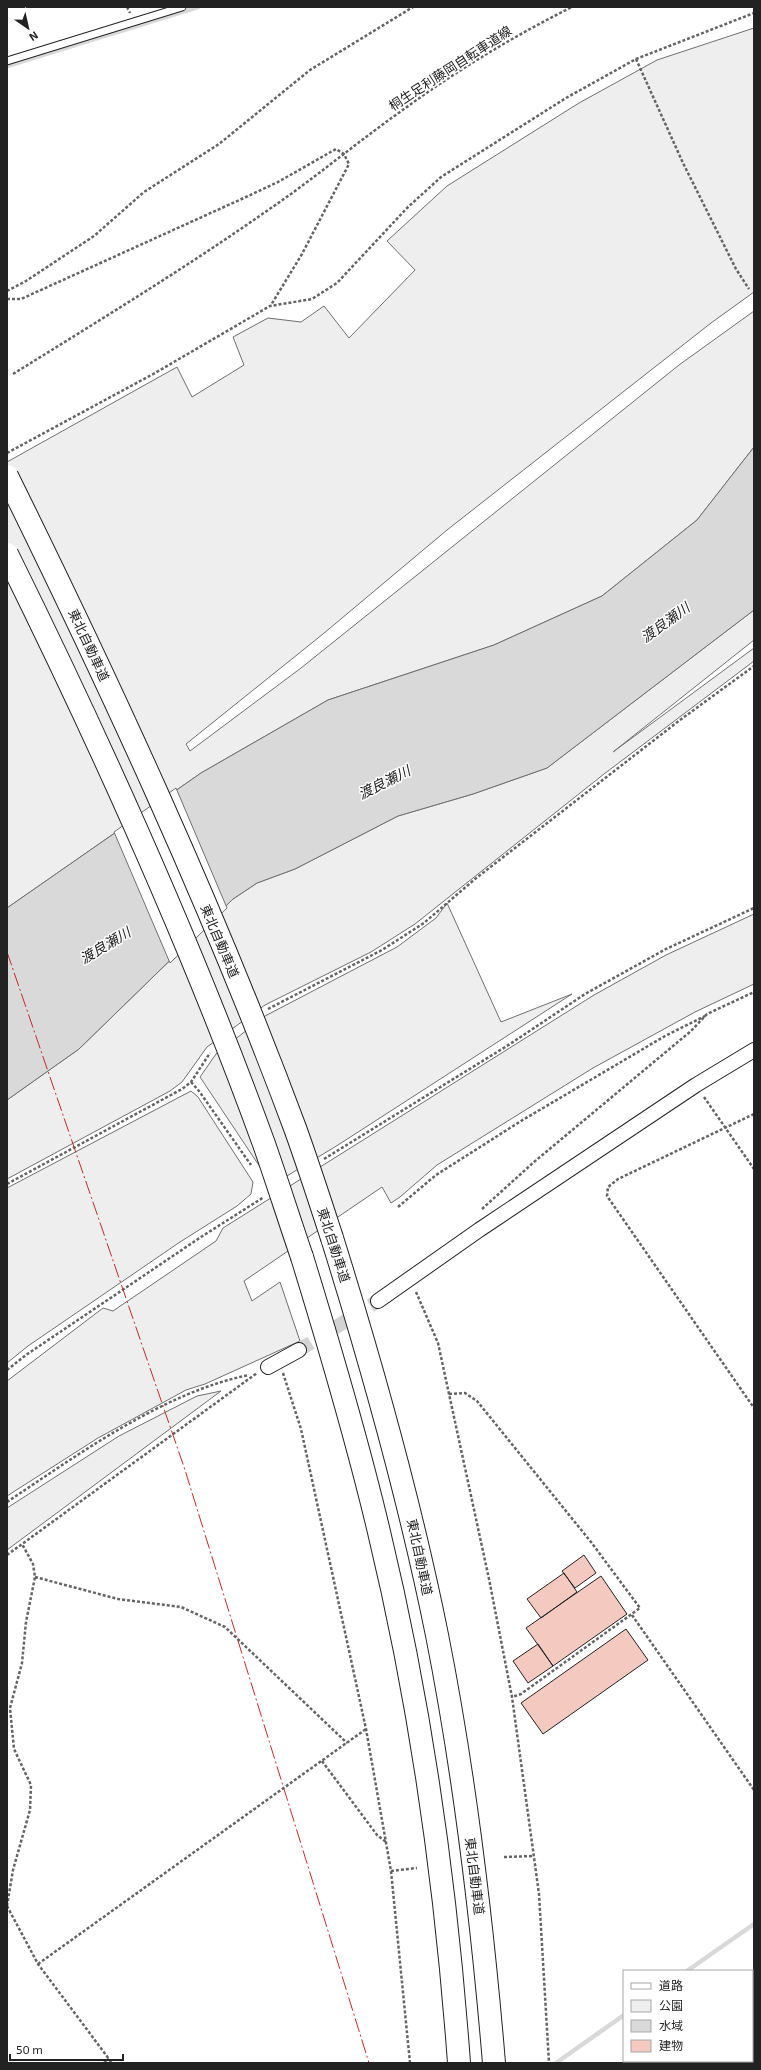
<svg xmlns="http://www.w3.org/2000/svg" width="761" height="2070" viewBox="0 0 761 2070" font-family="'Exo 2','Noto Sans JP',sans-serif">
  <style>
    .green { fill: #eee; stroke: #6f6f6f }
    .water { fill: #d9d9d9; stroke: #6f6f6f }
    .pier { fill: #fff; stroke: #6f6f6f }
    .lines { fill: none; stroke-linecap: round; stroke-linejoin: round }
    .stream { stroke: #d9d9d9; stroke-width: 4.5 }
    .building { fill: #f3c9c0; stroke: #222 }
    .minor-tunnel { stroke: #d3d3d3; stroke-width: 14; stroke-dasharray: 14 7; stroke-linecap: butt }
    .service-casing { stroke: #222; stroke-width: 9 }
    .minor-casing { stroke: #222; stroke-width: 16 }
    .motorway-casing { stroke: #222; stroke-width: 24 }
    .path { stroke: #646464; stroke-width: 2.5; stroke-dasharray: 3 2; stroke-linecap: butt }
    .service { stroke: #fff; stroke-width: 7 }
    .minor { stroke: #fff; stroke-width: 14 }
    .motorway { stroke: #fff; stroke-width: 22 }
    .motorway-bridge-casing { stroke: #222; stroke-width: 24; stroke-linecap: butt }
    .motorway-bridge { stroke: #fff; stroke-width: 22 }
    .power { stroke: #c62828; stroke-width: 1; stroke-dasharray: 14 3 2 3; stroke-linecap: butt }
    .labels { text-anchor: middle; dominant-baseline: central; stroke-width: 3; stroke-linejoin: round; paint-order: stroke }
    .street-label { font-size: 13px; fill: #222; stroke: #fff }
    .water-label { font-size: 14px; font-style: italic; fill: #222; stroke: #fff }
  </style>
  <rect width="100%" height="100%" fill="#fff"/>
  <path class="green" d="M754,28V292L711,323L447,530L323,634L186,744L190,751L301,668L679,365L754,311V447L697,520L602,596L494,645L328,700L201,773L7,908V462L177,367L192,397L244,365L233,337L268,318L301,322L324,306L349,338L415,270L387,241L447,186L579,103L657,60Z
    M754,610V640L613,752L754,648V661L604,774L415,924L371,952L265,1005L207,1047L182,1082L170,1091L7,1179V1100L79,1049L233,899L257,883L295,869L398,816L473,794L547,768Z
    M447,903L501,1022L572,994L338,1145L272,1185L200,1077L216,1054L265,1016L397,947L436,918Z
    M754,914V984L695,1012L593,1068L437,1165L400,1197L391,1203L382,1187L244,1281L252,1301L280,1282L300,1341L205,1384L186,1390L98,1438L7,1496V1381L103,1308L113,1311L216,1241L223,1228L594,995L666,955Z
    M191,1091L198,1097L253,1182L251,1194L237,1206L180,1242L28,1346L7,1363V1188Z
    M221,1391L7,1550V1508L119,1436L197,1396Z"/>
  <path class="water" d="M754,447V610L547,768L473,794L398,816L295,869L257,883L233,899L79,1049L7,1100V908L201,773L328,700L494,645L602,596L697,520Z"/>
  <path class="pier" d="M176,788L227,908L170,963L114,832Z"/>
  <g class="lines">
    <path class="stream" d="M7,66L198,7
      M687,1971L754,1924
      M556,2063L624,2015"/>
  </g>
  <path class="building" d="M584,1555L596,1573L575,1588L562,1571Z
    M564,1573L577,1592L541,1618L527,1599Z
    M601,1576L627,1614L553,1666L526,1628Z
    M626,1629L648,1660L543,1734L521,1703Z
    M538,1644L553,1666L528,1683L513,1661Z"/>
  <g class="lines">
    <path class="minor-tunnel" d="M299,1350L378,1301"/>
    <defs>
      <path id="service" d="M7,61L182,7"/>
      <path id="minor" d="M378,1301L479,1230L696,1085L754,1050
        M268,1367L299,1350"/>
      <path id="motorway" d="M332,1238C373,1369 410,1501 437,1635C465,1776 482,1920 494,2063
        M302,1257C330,1348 357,1439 379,1532C421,1706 446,1884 459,2063"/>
    </defs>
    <use href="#service" class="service-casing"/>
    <use href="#minor" class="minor-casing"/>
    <use href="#motorway" class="motorway-casing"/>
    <path class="path" d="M127,7L130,13
      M636,59L683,163L736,269L749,289
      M7,291L26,281L94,236L144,192L219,144L310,70L413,7
      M7,299H21L246,197L278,182L336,149L344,154L349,164L302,254L271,305
      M13,374C100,320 187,267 271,208C315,178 356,143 400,112C454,72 512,37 572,7
      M7,453L155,373L270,306L312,299L337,283L407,208L441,177L566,98L636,59L754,13
      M268,1009L382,950L424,923L475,879L680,720L754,666
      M191,1082L199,1091L251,1165
      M704,1097L754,1169
      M754,1114L618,1179L608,1187L607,1196L754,1408
      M324,1159L510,1044L585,994L666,949L754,908
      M7,1184L182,1089L191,1082L210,1053
      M398,1207L436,1175L521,1121L665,1036L705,1016
      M482,1209L534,1162L691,1031L707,1014L754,992
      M416,1292L438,1343L489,1579L512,1697L539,1894L549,2063
      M7,1370L26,1355L201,1237L264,1197
      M283,1373L301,1429L366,1729L391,1871L410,2063
      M449,1394L465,1393L477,1401L591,1542L640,1608L521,1694L512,1697
      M7,1502C79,1454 164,1392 249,1375
      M7,1555L257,1373
      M35,1577L118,1599L181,1607L225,1627L347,1743
      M632,1615L754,1790
      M322,1761L377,1835L386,1842
      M504,1857L534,1856
      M391,1871L417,1868
      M7,1906L13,1870L30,1810L31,1785L14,1749L10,1708L22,1663L26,1622L35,1577L33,1564L22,1544
      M7,1906L38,1964L112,2063
      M38,1964L366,1729
      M104,2063L109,2059"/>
    <use href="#service" class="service"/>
    <use href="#minor" class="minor"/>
    <use href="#motorway" class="motorway"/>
    <defs>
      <path id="motorway-bridge" d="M7,476C112,689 212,905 295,1128C308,1164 320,1201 332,1238
        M7,554C102,746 191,943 264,1144C277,1181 289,1219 302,1257"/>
    </defs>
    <use href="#motorway-bridge" class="motorway-bridge-casing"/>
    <use href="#motorway-bridge" class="motorway-bridge"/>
    <path class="power" d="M7,952L185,1470L369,2063"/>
  </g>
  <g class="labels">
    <g class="street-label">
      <text transform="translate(450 68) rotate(-33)">桐生足利藤岡自転車道線</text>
      <text transform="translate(89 645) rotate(65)">東北自動車道</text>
      <text transform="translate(220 941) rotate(67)">東北自動車道</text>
      <text transform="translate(334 1245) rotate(72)">東北自動車道</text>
      <text transform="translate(420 1557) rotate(78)">東北自動車道</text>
      <text transform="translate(475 1876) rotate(83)">東北自動車道</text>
    </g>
    <g class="water-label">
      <text transform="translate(665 622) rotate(-36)">渡良瀬川</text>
      <text transform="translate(384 782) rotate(-27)">渡良瀬川</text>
      <text transform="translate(105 945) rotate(-31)">渡良瀬川</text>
    </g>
  </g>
  <rect width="761" height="2070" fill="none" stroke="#222222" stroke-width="16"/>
  <rect x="623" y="1970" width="130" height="92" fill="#ffffff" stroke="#a7a7a7"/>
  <rect x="631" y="1983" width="20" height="6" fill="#ffffff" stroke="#a7a7a7"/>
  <text x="659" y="1990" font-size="12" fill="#222222">道路</text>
  <rect x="631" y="2000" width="20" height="12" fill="#eeeeee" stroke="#a7a7a7"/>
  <text x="659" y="2010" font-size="12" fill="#222222">公園</text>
  <rect x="631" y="2020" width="20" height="12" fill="#d9d9d9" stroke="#a7a7a7"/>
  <text x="659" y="2030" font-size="12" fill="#222222">水域</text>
  <rect x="631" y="2040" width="20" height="12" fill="#f3c9c0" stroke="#a7a7a7"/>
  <text x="659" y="2050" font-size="12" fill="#222222">建物</text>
  <g transform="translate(28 28) rotate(146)" stroke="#ffffff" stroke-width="3" paint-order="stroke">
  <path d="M0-3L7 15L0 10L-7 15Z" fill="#222222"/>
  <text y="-6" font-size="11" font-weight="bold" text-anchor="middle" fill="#222222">N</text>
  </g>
  <path d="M10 2054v6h113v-6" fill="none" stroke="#222222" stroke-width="2"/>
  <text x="16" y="2054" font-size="12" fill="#222222" stroke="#ffffff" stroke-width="3" paint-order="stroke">50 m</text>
</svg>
